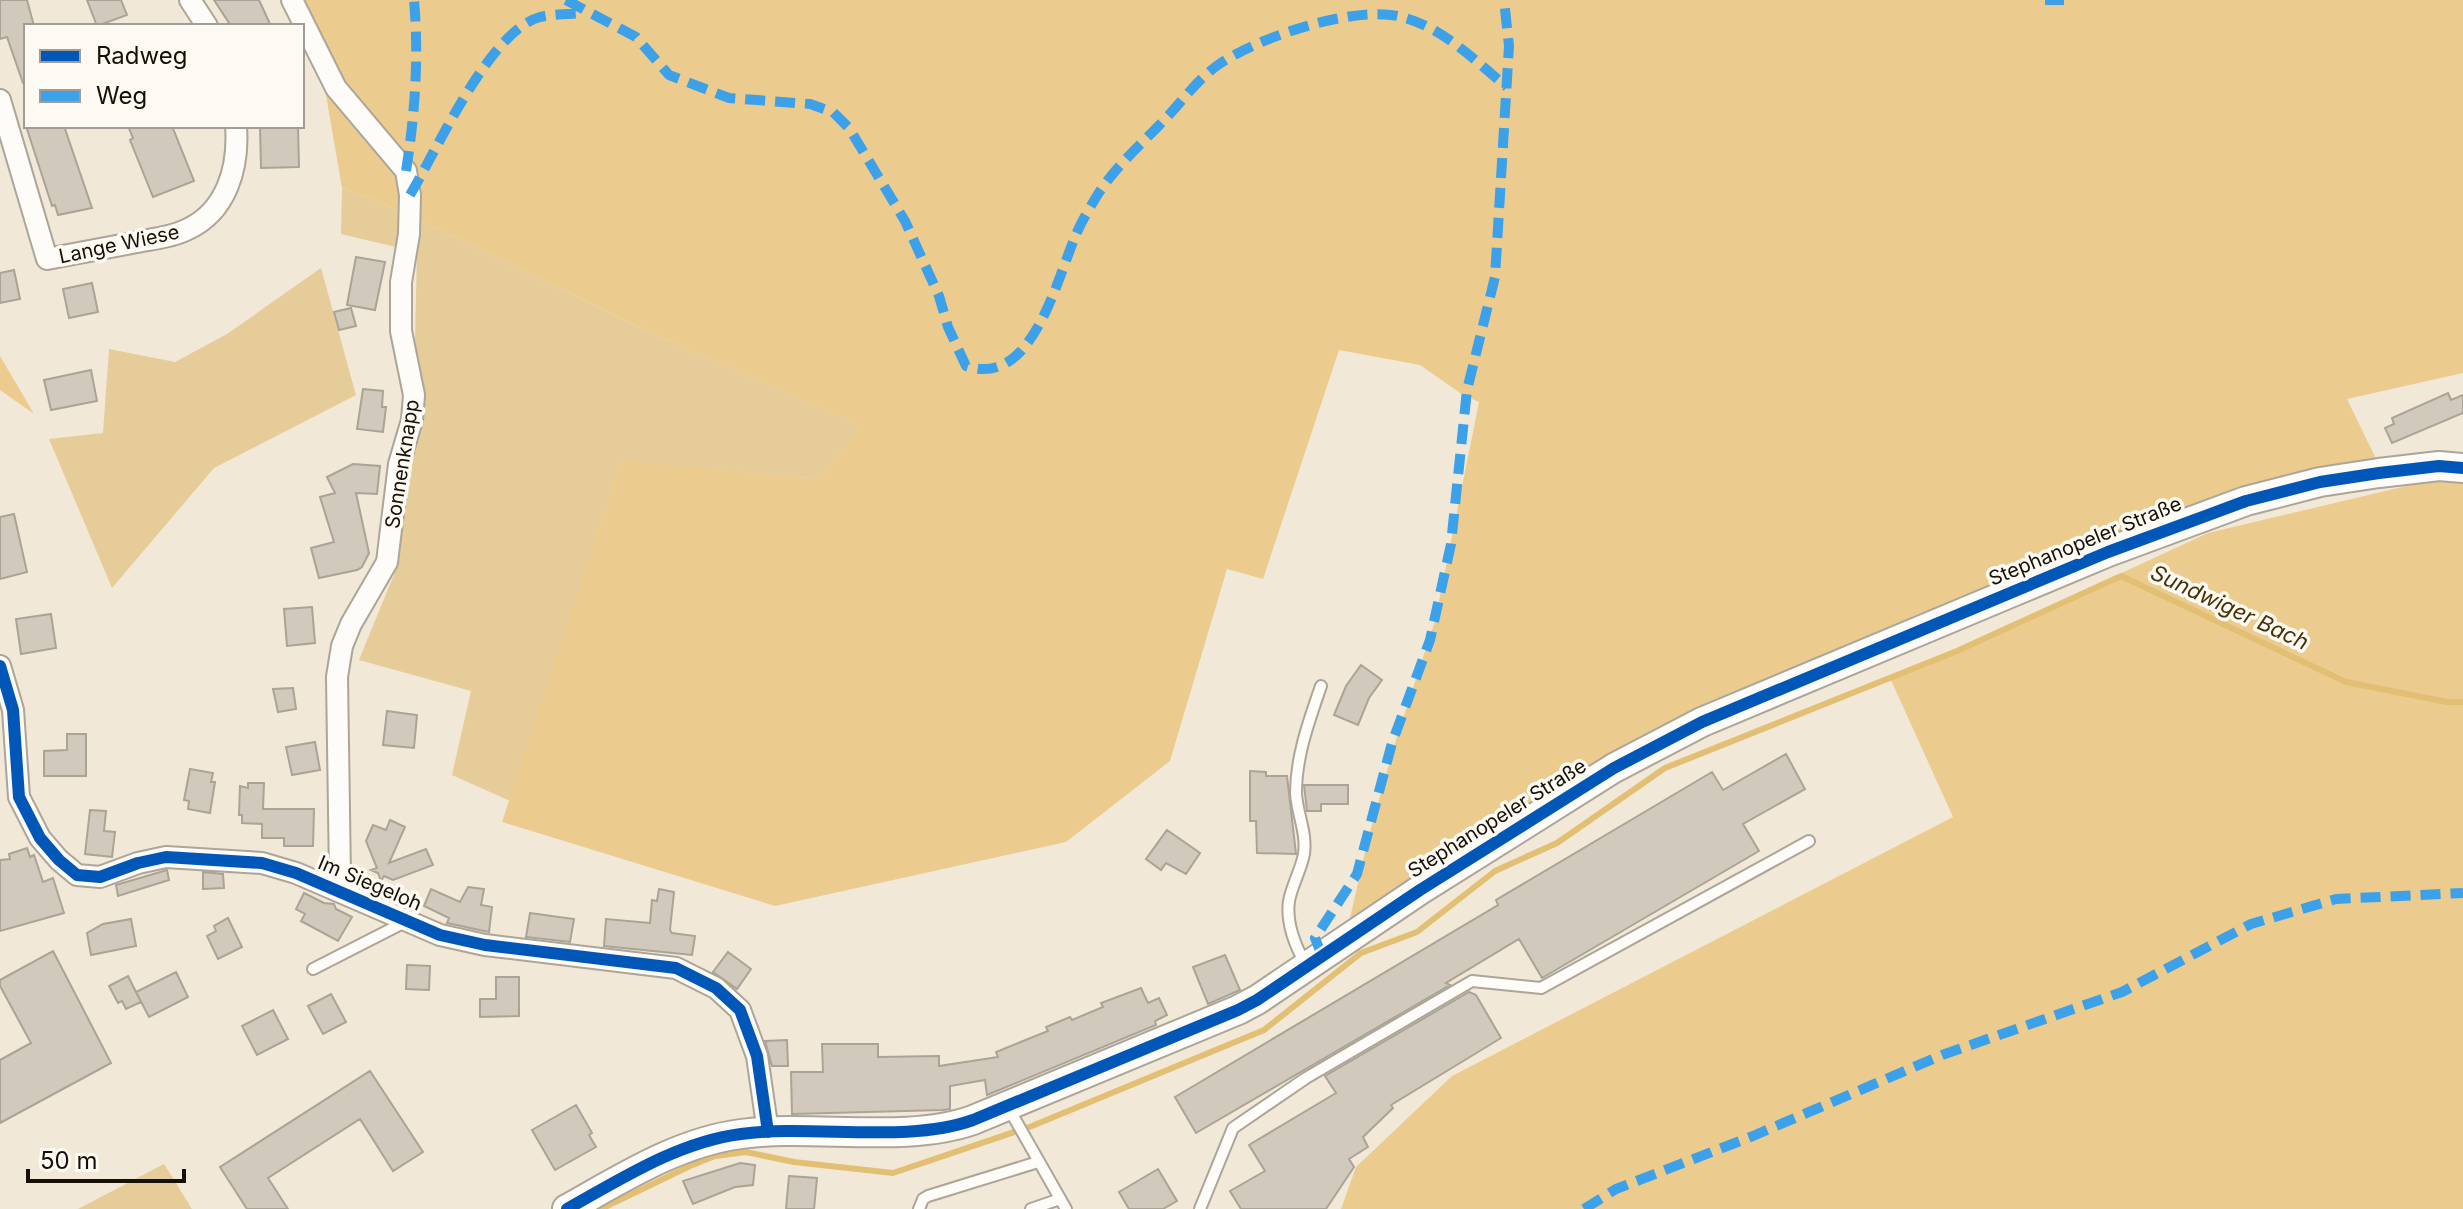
<svg xmlns="http://www.w3.org/2000/svg" width="2463" height="1209" viewBox="0 0 2463 1209" font-family="Inter,sans-serif">
  <style>
    .green { fill: #e6cc99 }
    .forest { fill: #ebcc8e }
    .lines { fill: none; stroke-linecap: round; stroke-linejoin: round }
    .stream { stroke: #e3bf74; stroke-width: 6 }
    .building { fill: #d1cabc; stroke: #aaa396; stroke-width: 2 }
    .lane-casing { stroke: #aca598; stroke-width: 14 }
    .street-casing { stroke: #aca598; stroke-width: 24 }
    .secondary-casing { stroke: #aca598; stroke-width: 32 }
    .lane { stroke: #fdfcf9; stroke-width: 10 }
    .street { stroke: #fdfcf9; stroke-width: 20 }
    .secondary { stroke: #fdfcf9; stroke-width: 28 }
    .quiet { stroke: #3da1e9; stroke-width: 10; stroke-dasharray: 20 10; stroke-linecap: butt }
    .cycleway-casing { stroke: #fdfaf4; stroke-width: 17 }
    .cycleway { stroke: #0057b8; stroke-width: 12 }
    .labels { text-anchor: middle; dominant-baseline: central; stroke-width: 7; stroke-linejoin: round; paint-order: stroke }
    .street-label { font-size: 20px; fill: #161006; stroke: #fdfaf4 }
    .water-label { font-size: 22px; font-style: italic; fill: #453105; stroke: #fdfaf4 }
  </style>
  <rect width="100%" height="100%" fill="#f1e8d7"/>
  <path class="green" d="M342,188L408,214L649,332L862,426L819,479L621,461L510,801L452,775L471,691L359,660L395,572L412,469L417,252L341,234Z
    M321,268L356,395L214,468L112,588L49,439L103,433L109,349L175,362L227,334Z
    M164,1164L192,1209H78Z"/>
  <path class="forest" d="M290,0H2463V373L2347,399L2378,463L1761,685L1348,927L1368,839L1394,746L1435,621L1479,402L1463,395L1420,365L1339,350L1263,579L1227,569L1170,761L1066,842L775,906L502,822L621,460L819,479L861,426L649,332L408,214L342,188L321,66Z
    M0,356L34,414L0,390Z
    M2436,479L2463,482V1209H1341L1356,1167L1452,1076L1953,817L1891,680L2208,533Z"/>
  <g class="lines">
    <path class="stream" d="M601,1209L690,1166L715,1156L746,1152L794,1162L893,1173L1032,1126L1264,1030L1361,953L1417,932L1495,871L1557,843L1665,768L1957,651L2121,576L2346,682L2447,702H2463"/>
  </g>
  <path class="building" d="M0,0H27L34,26H26V83H23L7,37L0,39Z
    M87,0H121L127,15L97,26Z
    M214,0H259L271,26H231Z
    M26,126H64L92,208L58,215L55,205L52,206Z
    M128,126H172L194,181L153,197L130,140L133,138Z
    M260,126H298L299,167L261,168Z
    M356,257L385,262L375,310L347,305Z
    M14,270L20,299L0,303V273Z
    M92,283L98,312L69,318L63,289Z
    M351,308L356,326L339,330L334,312Z
    M91,370L97,401L51,410L44,380Z
    M363,389L383,391L382,407H386L383,432L357,429Z
    M2448,393L2451,400L2463,395V413L2392,443L2385,428L2394,424L2392,418Z
    M353,464L380,466L377,494L356,493L369,553L362,567L357,570L319,578L311,548L334,542L320,497L335,493L327,477Z
    M14,514L27,572L0,579V517Z
    M312,607L315,643L287,646L284,609Z
    M51,614L56,648L21,654L16,619Z
    M1361,665L1382,680L1369,698L1358,725L1334,715L1346,686Z
    M293,688L296,709L278,712L273,689Z
    M387,711L417,715L414,748L383,745Z
    M67,734H86V776H44V751L67,750Z
    M315,742L320,770L292,775L286,747Z
    M1786,754L1805,789L1743,824L1759,851L1542,978L1519,939L1446,983L1450,985L1196,1133L1175,1097L1498,905L1496,900L1712,772L1723,790Z
    M190,769L213,773L211,782H215L210,813L188,809L189,801L184,800Z
    M1250,771L1266,772V776H1287L1296,854L1257,853L1256,821H1250Z
    M248,783H264L263,809H314L313,846H284V838H262V824L242,823V815H239L240,786L248,788Z
    M1304,785H1348V804H1321V811H1307Z
    M90,810L106,811L104,831L115,832L112,857L85,854Z
    M390,820L405,827L389,863L426,849L433,865L393,880L384,876L381,881L378,873L371,870L377,868L366,841L373,825L386,830Z
    M1167,830L1200,853L1186,874L1166,863L1161,870L1146,859Z
    M27,848L30,857L34,855L43,882L53,878L64,913L0,931V860L10,859L9,854Z
    M167,870L169,880L118,896L116,885Z
    M203,872L223,874L224,888L203,889Z
    M468,887L484,889L481,905L492,907L489,932L447,923L449,918L424,906L431,889L460,902Z
    M659,889L674,892L670,930L672,933L695,936L692,955L604,946L606,919L650,923L652,900L657,901Z
    M304,893L324,903L334,904L336,909L352,917L338,941L301,921L305,914L296,909Z
    M530,913L574,919L570,942L526,937Z
    M228,918L242,947L218,959L207,936L216,931L214,926Z
    M131,919L136,946L91,955L87,933L103,924Z
    M53,951L111,1063L0,1123V1060L31,1043L0,986V980Z
    M728,952L751,969L737,989L713,972Z
    M1225,955L1240,990L1208,1004L1193,967Z
    M407,965L430,966L429,990L406,989Z
    M176,972L188,997L149,1017L136,992Z
    M128,976L141,1002L126,1009L122,1001L118,1003L109,986Z
    M496,977H519V1016L480,1017V999H496Z
    M1141,988L1148,1003L1159,998L1167,1015L1155,1021L1156,1025L987,1095L985,1080L950,1086V1109L943,1110L792,1114L791,1072H823L822,1044H878V1057L939,1056V1066L998,1057L996,1052L1048,1031L1046,1027L1070,1017L1072,1020L1103,1007L1101,1003Z
    M1469,992L1476,995L1501,1038L1391,1105L1393,1108L1363,1137L1368,1147L1349,1159L1354,1167L1326,1209H1241L1230,1191L1265,1171L1249,1145L1336,1093L1325,1076Z
    M331,994L346,1022L323,1034L308,1006Z
    M273,1010L288,1039L257,1055L242,1026Z
    M787,1040L788,1066H772L765,1041Z
    M370,1071L423,1152L393,1171L360,1119L268,1178L288,1209H247L220,1167Z
    M576,1105L592,1133L589,1135L596,1147L555,1170L532,1130Z
    M740,1163L755,1165L753,1185L735,1187L693,1204L683,1181Z
    M1158,1169L1177,1201L1163,1209H1129L1119,1192Z
    M789,1176L817,1178L814,1209H786Z"/>
  <g class="lines">
    <defs>
      <path id="lane" d="M1306,964C1295,947 1286,922 1289,901C1292,885 1301,870 1304,854C1307,832 1297,814 1296,793C1296,756 1309,721 1321,686
        M313,969L405,922
        M1008,1107L1066,1209
        M919,1209L923,1199L928,1196L1038,1162
        M1031,1209L1060,1199
        M1200,1209L1233,1128L1306,1078L1472,981L1541,988L1809,841"/>
      <path id="street" d="M190,0L207,26
        M292,0L336,88L406,171L410,195L409,234L401,282V331L414,395L412,420L399,464L387,562L351,624L342,646L337,677L340,877L337,890
        M0,100L47,259C75,254 104,248 132,243C150,239 170,238 186,230C227,212 239,167 236,126
        M0,666L13,710L19,797L40,838L59,860L77,875L100,877L138,863L166,857L262,863L296,873L440,935L485,945L676,968L716,988L740,1010L757,1056L768,1132"/>
      <path id="secondary" d="M567,1209C621,1179 678,1142 741,1134C812,1124 906,1144 973,1120L1238,1010L1257,1000L1420,890L1614,768L1702,722L2108,552L2246,501L2320,482L2379,473L2439,466L2463,468"/>
    </defs>
    <use href="#lane" class="lane-casing"/>
    <use href="#street" class="street-casing"/>
    <use href="#secondary" class="secondary-casing"/>
    <use href="#lane" class="lane"/>
    <use href="#street" class="street"/>
    <use href="#secondary" class="secondary"/>
    <path class="quiet" d="M566,0L636,37L669,75L729,98L810,104L833,112L849,128L905,221L939,296L948,327L966,366C987,373 1005,368 1021,351C1048,320 1060,274 1075,237C1080,224 1088,211 1095,199C1113,168 1143,143 1167,117C1183,100 1198,79 1218,65C1256,38 1356,4 1402,17C1444,28 1475,61 1507,87
      M2045,0H2064
      M406,171C415,114 419,57 414,0
      M410,195C437,150 489,31 540,17C554,14 570,14 584,13
      M1322,956L1315,938L1357,874L1392,743L1430,640L1451,544L1467,390L1495,277L1509,46L1504,0
      M1584,1209L1616,1189L1753,1136L1942,1055L2122,992L2251,924L2336,899L2463,893"/>
    <defs>
      <path id="cycleway" d="M0,666L13,710L19,797L40,838L59,860L77,875L100,877L138,863L166,857L262,863L296,873L440,935L485,945L676,968L716,988L740,1010L757,1056L768,1132
        M567,1209C621,1179 678,1142 741,1134C812,1124 906,1144 973,1120L1238,1010L1257,1000L1420,890L1614,768L1702,722L2108,552L2246,501L2320,482L2379,473L2439,466L2463,468"/>
    </defs>
    <use href="#cycleway" class="cycleway-casing"/>
    <use href="#cycleway" class="cycleway"/>
  </g>
  <g class="labels">
    <g class="street-label">
      <text transform="translate(119 244) rotate(-12)">Lange Wiese</text>
      <text transform="translate(402 464) rotate(-81)">Sonnenknapp</text>
      <text transform="translate(2085 541) rotate(-22)">Stephanopeler Straße</text>
      <text transform="translate(1497 818) rotate(-32)">Stephanopeler Straße</text>
      <text transform="translate(370 883) rotate(23)">Im Siegeloh</text>
    </g>
    <g class="water-label">
      <text transform="translate(2230 607) rotate(25)">Sundwiger Bach</text>
    </g>
  </g>
  <rect x="24" y="24" width="280" height="104" fill="#fdfaf4" stroke="#a19c95" stroke-width="2"/>
  <rect x="40" y="50" width="40" height="12" fill="#0057b8" stroke="#a19c95" stroke-width="2"/>
  <text x="96" y="64" font-size="24" fill="#161006">Radweg</text>
  <rect x="40" y="90" width="40" height="12" fill="#3da1e9" stroke="#a19c95" stroke-width="2"/>
  <text x="96" y="104" font-size="24" fill="#161006">Weg</text>
  <path d="M28 1169v12h156v-12" fill="none" stroke="#161006" stroke-width="4"/>
  <text x="40" y="1169" font-size="24" fill="#161006" stroke="#fdfaf4" stroke-width="6" paint-order="stroke">50 m</text>
</svg>
